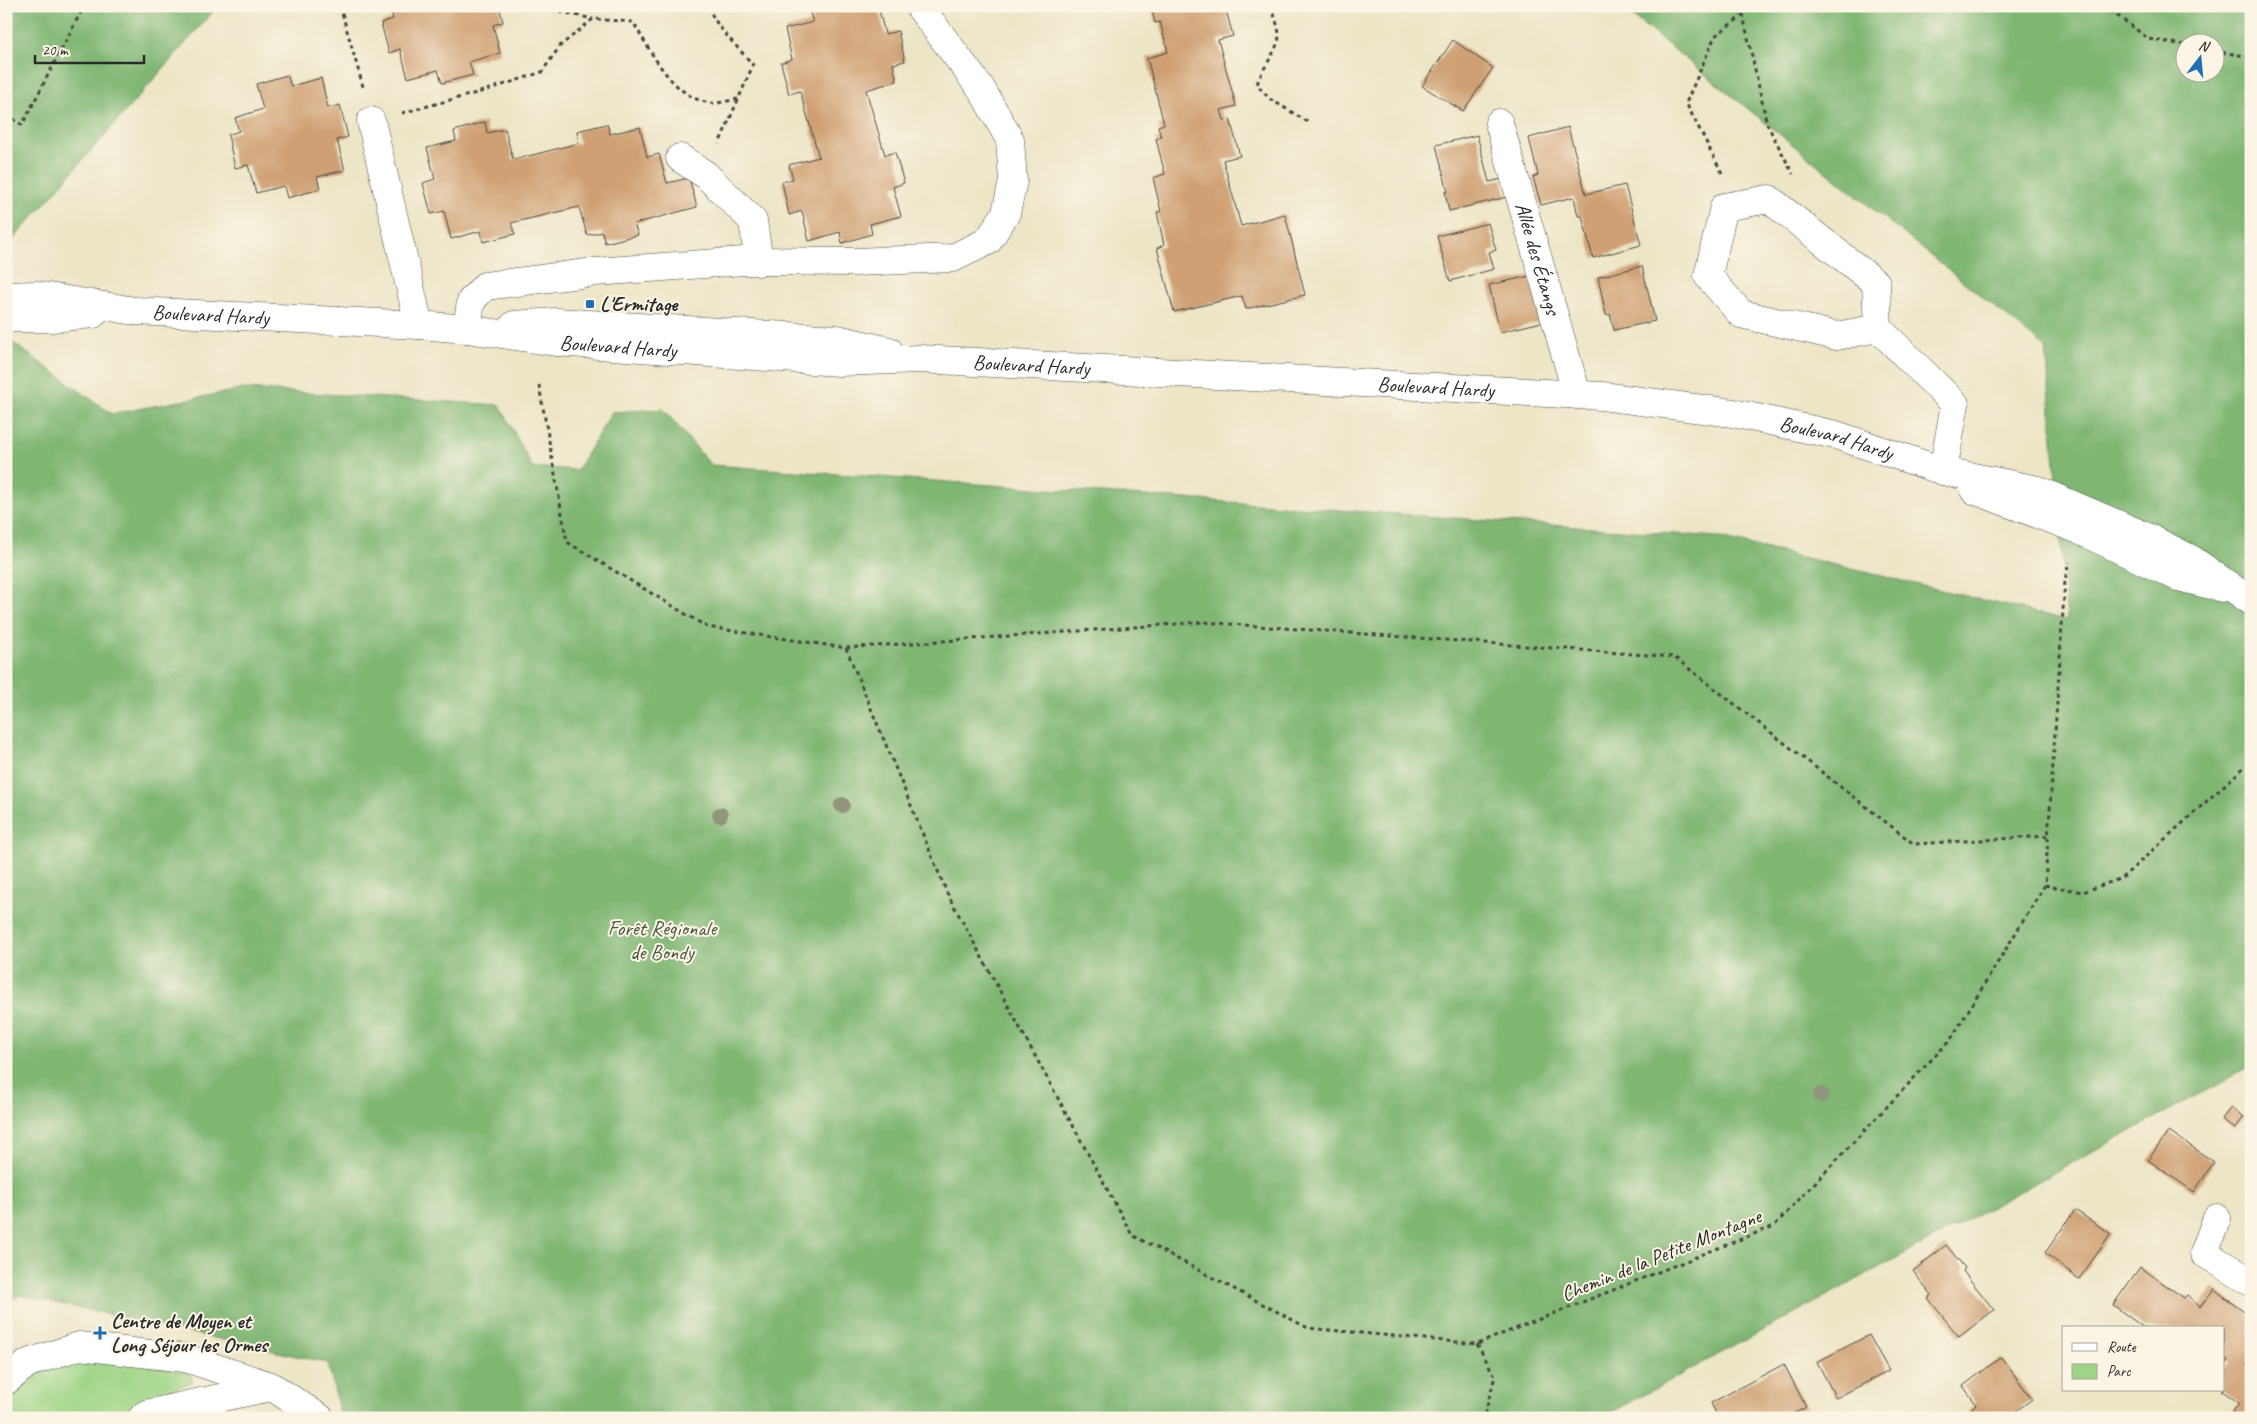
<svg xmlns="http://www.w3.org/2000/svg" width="2257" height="1424" viewBox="0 0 2257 1424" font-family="Caveat,sans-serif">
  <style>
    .green { fill: #9dd485; stroke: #648058 }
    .forest { fill: #7eb672; stroke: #54704e; fill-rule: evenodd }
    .building { fill: #cfa073 }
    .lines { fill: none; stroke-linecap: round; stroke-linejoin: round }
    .minor-casing { stroke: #484742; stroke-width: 29 }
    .path { stroke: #484742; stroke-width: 3; stroke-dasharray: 4 4; stroke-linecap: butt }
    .minor { stroke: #fff; stroke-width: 28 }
    .tree { fill: #92967d }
    .poi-dot { fill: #1f6fb2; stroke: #fcf5e5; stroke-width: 2 }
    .labels { text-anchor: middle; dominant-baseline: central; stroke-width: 4; stroke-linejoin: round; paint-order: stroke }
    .street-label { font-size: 21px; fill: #2b2b2b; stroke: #fcf5e5 }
    .poi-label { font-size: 21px; font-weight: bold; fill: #2b2b2b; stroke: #fcf5e5; text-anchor: start }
    .park-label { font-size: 21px; fill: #485542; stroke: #fcf5e5 }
  </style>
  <rect width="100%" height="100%" fill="#fcf5e5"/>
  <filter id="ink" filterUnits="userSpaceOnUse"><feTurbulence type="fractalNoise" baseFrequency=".02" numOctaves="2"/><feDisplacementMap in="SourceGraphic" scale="10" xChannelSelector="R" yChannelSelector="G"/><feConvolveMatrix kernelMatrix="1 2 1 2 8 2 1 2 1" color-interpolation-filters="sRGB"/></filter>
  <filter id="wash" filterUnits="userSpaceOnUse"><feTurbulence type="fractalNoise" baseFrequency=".0096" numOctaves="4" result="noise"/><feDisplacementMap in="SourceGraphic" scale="20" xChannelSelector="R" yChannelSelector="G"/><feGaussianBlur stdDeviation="1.12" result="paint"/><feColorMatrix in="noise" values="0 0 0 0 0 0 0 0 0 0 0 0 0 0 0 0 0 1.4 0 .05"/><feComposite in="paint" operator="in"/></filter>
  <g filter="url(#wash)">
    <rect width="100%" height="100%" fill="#ece5c6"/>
    <path class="green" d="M101,1356L188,1373L192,1378V1382L149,1398L121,1418H6V1391L47,1368Z"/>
    <path class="forest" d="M6,6H218L10,243L6,295Z
      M1620,6H2251V1066L1601,1418H341L328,1363L20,1295L6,1304V338L112,414L244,389L500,405L532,467L577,470L612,412L663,409L711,465L1717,537L2067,620L2046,348ZM2184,42H2214V72H2184Z"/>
    <g id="blocks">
      <path class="building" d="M389,6H499L503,22L493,25L500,53L469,62L473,75L442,83L438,70L408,78L400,49L389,53L381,23L393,19Z
        M823,6H845L846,12L878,6L885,34L898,31L905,61L893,64L897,81L866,90L885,155L895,152L904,183L893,187L901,216L870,224L872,234L842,243L840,232L809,241L802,211L789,215L782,182L793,179L789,165L819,157L800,91L789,94L781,63L792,59L785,29L813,22L809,10Z
        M1151,6H1225L1233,36L1218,40L1236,106L1221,110L1224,120L1230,119L1240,156L1223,160L1241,226L1285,214L1305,295L1246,309L1242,296L1174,312L1157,248L1164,245L1157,212L1161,211L1153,178L1165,174L1156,139L1161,137L1158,126L1164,124L1147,58L1168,52L1160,22L1155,23Z
        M1453,40L1493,68L1463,111L1422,86Z
        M287,75L291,86L321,78L328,108L340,105L348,137L337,140L345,170L317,177L320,189L287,198L284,186L256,193L248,165L235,168L228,135L239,131L235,118L263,109L256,84Z
        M485,122L487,133L505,129L513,160L579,143L577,131L607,124L610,134L640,127L647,157L659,154L667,183L689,178L697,207L634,224L638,235L605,243L602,232L587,235L579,207L511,223L515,234L483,242L481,231L451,239L444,211L431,214L423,183L435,179L427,148L456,141L454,131Z
        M1568,127L1586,194L1625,185L1641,245L1593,258L1582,216H1578L1574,197L1541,205L1533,177L1538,175L1529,138Z
        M1477,135L1489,182L1502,179L1507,197L1449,211L1445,192H1448L1436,145Z
        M1488,223L1496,250L1489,252L1494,269L1450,281L1437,236Z
        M1642,266L1655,321L1614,330L1610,314L1606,315L1598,277Z
        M1530,276L1542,322L1500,332L1489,285Z
        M2231,1107L2244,1117L2235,1129L2222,1119Z
        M2169,1131L2214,1162L2194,1192L2148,1160Z
        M2075,1210L2111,1234L2079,1279L2045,1253Z
        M1946,1245L1965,1268L1963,1271L1994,1310L1959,1337L1928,1298L1931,1295L1913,1271Z
        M2140,1267L2184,1298L2187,1295L2200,1307L2214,1289L2251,1316V1331L2248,1334L2251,1336V1359L2246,1365L2251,1369V1418H2228L2239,1403L2221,1390H2223V1368L2229,1361L2223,1357V1328H2144L2113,1305Z
        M1869,1335L1889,1371L1836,1398L1817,1362Z
        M2001,1357L2032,1399L2007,1418H1975L1969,1411L1976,1404L1963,1386Z
        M1784,1364L1806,1407L1786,1418H1718L1711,1403Z"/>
    </g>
  </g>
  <g filter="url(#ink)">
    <use href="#blocks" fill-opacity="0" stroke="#484742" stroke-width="1"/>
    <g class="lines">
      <defs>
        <g id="minor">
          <path d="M371,121L419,325"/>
          <path id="s1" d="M1499,123L1577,395"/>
          <path d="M680,158L706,175L753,221L759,262"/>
          <path id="s2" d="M6,296L36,295L135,311L419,325L467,329L556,342L839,362L920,359L1602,396L1733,413L1836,435L1943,471L2038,490L2143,535L2191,559L2251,601"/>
          <path d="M6,318H52L93,314"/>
          <path d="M514,325L556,322L837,339L889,351"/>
          <path d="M1878,328L1837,336L1741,314L1708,276L1724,207L1769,199L1876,283L1878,328L1955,404L1943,471"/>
          <path d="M467,329L471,301L485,286L595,272L744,261L854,262L953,258L988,241L1006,213L1013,181L1010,140L982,90L919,6"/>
          <path d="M1974,490L2079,530L2178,577L2222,588"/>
          <path d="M2217,1218L2204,1253L2251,1282"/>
          <path d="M6,1381L28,1363L79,1346L185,1358L271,1386L320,1418"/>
          <path d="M142,1418L146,1414L270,1387"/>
        </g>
      </defs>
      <use href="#minor" class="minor-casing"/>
      <path class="path" d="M340,6L364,90
        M546,6L548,9L593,19
        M709,6C712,24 741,50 753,65L719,144
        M1271,6C1274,15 1278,25 1279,34C1280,48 1261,69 1257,85L1270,99L1308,122
        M1741,6L1767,124L1793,174
        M2104,6L2149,39L2184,45
        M2214,51L2251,57
        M402,113L484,91L542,72L560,46L593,19L633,22C651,51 672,98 711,103C719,104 730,100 738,99
        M6,114L22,125L84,6
        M1722,173L1686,103L1715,36L1755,6
        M539,385L567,542L707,627L846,648L1203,622L1674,657L1914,844L2049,836
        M846,648L947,893L1132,1235L1308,1328L1477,1344L1774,1226L1951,1039L2045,885L2065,580L2069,562
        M2045,885L2083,892L2122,878L2251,761
        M1477,1344L1495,1376L1484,1418"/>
      <use href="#minor" class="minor"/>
    </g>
    <g class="tree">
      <circle cx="842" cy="805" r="8"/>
      <circle cx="720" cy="815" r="8"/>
      <circle cx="1821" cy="1095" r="8"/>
    </g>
  </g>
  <g class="poi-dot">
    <rect x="585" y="299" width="10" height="10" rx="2.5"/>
    <path d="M97.5 1325.5h5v5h5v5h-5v5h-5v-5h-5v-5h5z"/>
  </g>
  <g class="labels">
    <g class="street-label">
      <text stroke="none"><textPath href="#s1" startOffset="141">Allée des Étangs</textPath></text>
      <text stroke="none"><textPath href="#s2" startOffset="206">Boulevard Hardy</textPath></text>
      <text stroke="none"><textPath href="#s2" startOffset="615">Boulevard Hardy</textPath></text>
      <text stroke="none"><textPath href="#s2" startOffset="1029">Boulevard Hardy</textPath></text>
      <text stroke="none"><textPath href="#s2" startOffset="1434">Boulevard Hardy</textPath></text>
      <text stroke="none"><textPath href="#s2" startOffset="1839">Boulevard Hardy</textPath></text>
      <text transform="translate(1661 1255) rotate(-22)">Chemin de la Petite Montagne</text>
    </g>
    <g class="poi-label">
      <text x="600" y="304">L'Ermitage</text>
      <text x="111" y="1321">Centre de Moyen et<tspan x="111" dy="24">Long Séjour les Ormes</tspan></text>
    </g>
    <g class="park-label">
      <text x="662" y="928">Forêt Régionale<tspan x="662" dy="24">de Bondy</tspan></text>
    </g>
  </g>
  <rect width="2257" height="1424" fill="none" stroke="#fcf5e5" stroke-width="25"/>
  <rect x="2062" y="1326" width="162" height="65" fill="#fcf5e5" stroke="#a8a49b"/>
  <rect x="2072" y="1343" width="25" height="8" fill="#ffffff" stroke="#a8a49b"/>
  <text x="2107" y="1352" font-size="15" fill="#2b2b2b">Route</text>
  <rect x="2072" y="1364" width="25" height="15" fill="#9dd485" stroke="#a8a49b"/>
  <text x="2107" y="1376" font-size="15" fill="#2b2b2b">Parc</text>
  <g transform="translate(2200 58) rotate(16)"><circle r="24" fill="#fcf5e5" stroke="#a8a49b"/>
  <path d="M0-4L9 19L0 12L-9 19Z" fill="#1f6fb2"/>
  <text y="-8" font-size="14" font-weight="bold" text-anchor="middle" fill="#2b2b2b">N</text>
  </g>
  <path d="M35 55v8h109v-8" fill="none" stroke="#2b2b2b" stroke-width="2.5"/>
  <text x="42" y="55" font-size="15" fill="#2b2b2b" stroke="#fcf5e5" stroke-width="4" paint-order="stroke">20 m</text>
</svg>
